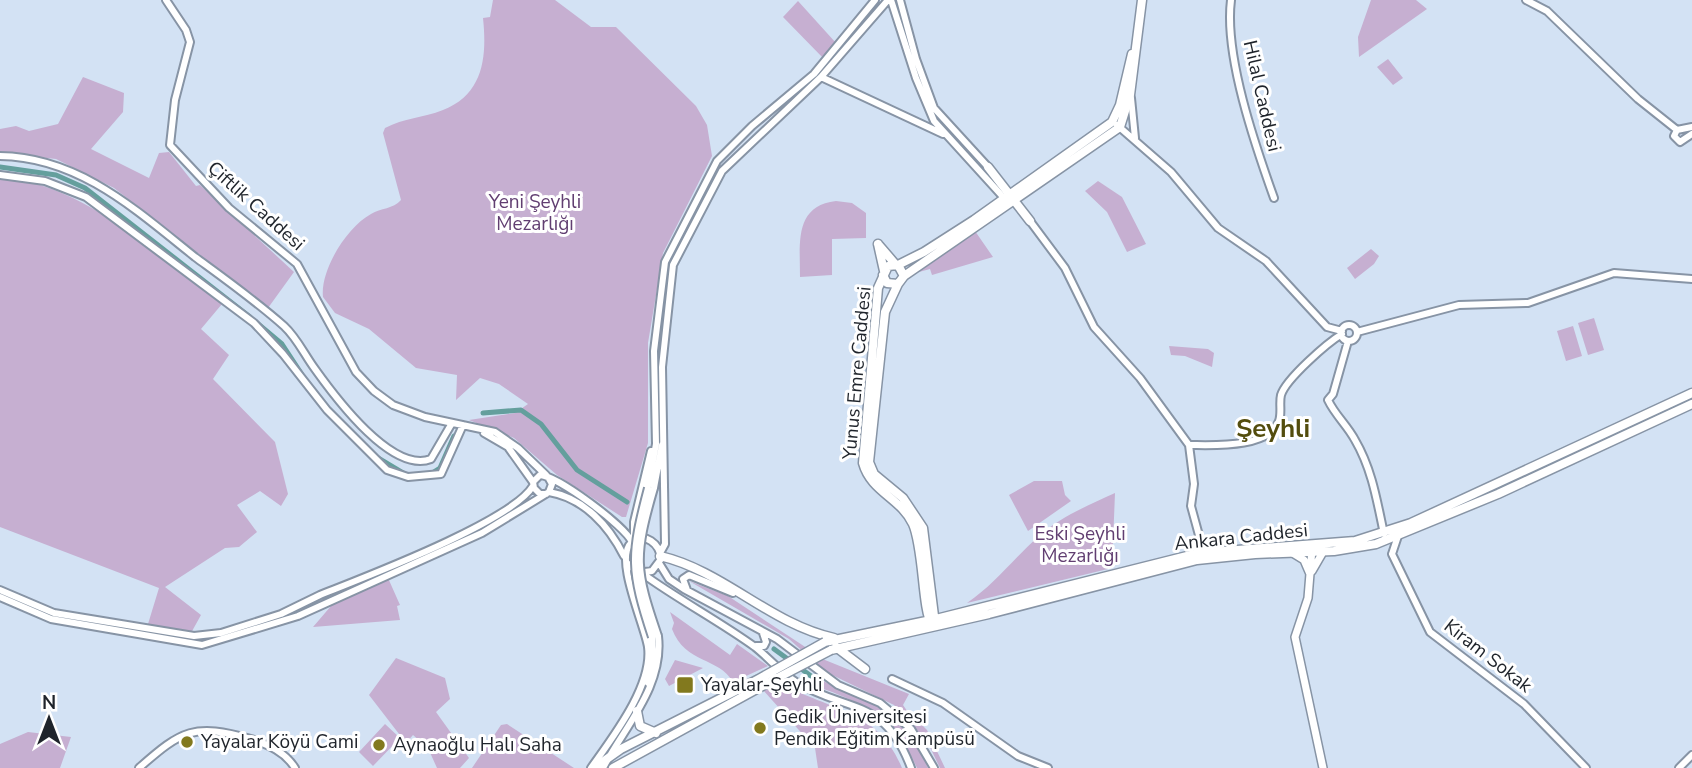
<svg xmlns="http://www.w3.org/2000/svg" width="1692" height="768" viewBox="0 0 1692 768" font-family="'Nunito Sans',sans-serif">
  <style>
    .green { fill: #c6afd1 }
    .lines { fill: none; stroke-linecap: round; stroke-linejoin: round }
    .canal { stroke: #649f9d; stroke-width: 5 }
    .tertiary-casing { stroke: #8794a5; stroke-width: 10 }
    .secondary-casing { stroke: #8794a5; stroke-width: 10 }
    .primary-casing { stroke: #8794a5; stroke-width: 11 }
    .tertiary { stroke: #fff; stroke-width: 6 }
    .secondary { stroke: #fff; stroke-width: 7 }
    .primary { stroke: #fff; stroke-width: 8 }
    .tertiary-bridge-casing { stroke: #8794a5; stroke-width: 10; stroke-linecap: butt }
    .primary-bridge-casing { stroke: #8794a5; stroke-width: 11; stroke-linecap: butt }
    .tertiary-bridge { stroke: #fff; stroke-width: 6 }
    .primary-bridge { stroke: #fff; stroke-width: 8 }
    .poi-dot { fill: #82791e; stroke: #fff; stroke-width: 2.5 }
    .labels { text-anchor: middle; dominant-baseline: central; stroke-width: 6; stroke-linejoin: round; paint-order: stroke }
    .street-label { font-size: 19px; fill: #1f242b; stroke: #fff }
    .park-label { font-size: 19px; fill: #613e71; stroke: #fff }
    .poi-label { font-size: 19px; fill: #1f242b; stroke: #fff; text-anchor: start }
    .district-label { font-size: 26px; font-weight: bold; fill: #534d0e; stroke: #fff }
  </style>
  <rect width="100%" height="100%" fill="#d3e2f4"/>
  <path class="green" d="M493,0H555L591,27H616L696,106L707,125L712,156L663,253L648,343V443L626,517H622L557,475L514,438L469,420L515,413L528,404L499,384L480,378L456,400L457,375L416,368L369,329L335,313L323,297C320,270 347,227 371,214C381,208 393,209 401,200L383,133L385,128C404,118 423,118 443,110C484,94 487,56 483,18L490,17Z
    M1371,0H1416L1427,9L1359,57L1358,37Z
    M798,1L836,43L824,59L783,17Z
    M1388,59L1403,78L1393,85L1377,67Z
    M83,77L124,93L123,112L91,149L149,178L159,153L169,152L196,186L200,185L294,272L268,308L114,188L56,159L0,153V129L16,126L29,131L58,124Z
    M0,179C80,179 160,258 222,304L201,329L229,355L213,379L275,442L288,494L281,506L260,491L237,505L257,532L239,547L225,548L165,587L201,615L191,633L148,624L159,588L0,527Z
    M1098,181L1122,197L1146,244L1127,252L1107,212L1085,191Z
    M836,201L852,203L866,213V238L832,239V275L800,277C800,243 794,206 836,201Z
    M975,231L993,257L932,275L930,269L919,272L922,266Z
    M1371,249L1379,256L1374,264L1355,279L1347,268Z
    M1594,318L1604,350L1588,355L1578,323Z
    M1573,326L1582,356L1566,361L1557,331Z
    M1169,346L1208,349L1214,353L1212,367L1185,356L1171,355Z
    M1034,481H1062L1065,495L1071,501L1028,531L1009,495Z
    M1115,493L1112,568L967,603C995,584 1014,558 1039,536C1060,517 1089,505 1115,493Z
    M388,578L400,605L397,606L400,620L313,627L337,599Z
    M689,581L728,596L825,660L909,694L903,705L914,721L916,719L927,730L945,768H940L927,741L894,705L826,672L789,639Z
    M670,612L730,655L737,644L768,666L733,682C719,657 685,664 672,629L674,623Z
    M396,658L445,678L450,699L436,712L469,758L460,768H437L428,748L413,735L406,743L369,695Z
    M675,660L703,668L669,686L665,679Z
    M813,674C832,689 856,693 876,706C900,720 917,743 928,768H917C893,715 858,700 806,683Z
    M781,683C832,712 878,709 902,768H818L815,748L763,690Z
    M385,724L400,738L373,766L359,752Z
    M507,724L574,768H472L501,725Z
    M28,732L71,737L60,768H0V744Z"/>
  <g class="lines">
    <path class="canal" d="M0,167L56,175L85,188L250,317
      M257,323L282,344L301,373
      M483,413L521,410L541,424L577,470L627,502
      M378,458L403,473
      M429,475L440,468L454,436
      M774,649L811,676"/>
    <defs>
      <path id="tertiary" d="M166,0L186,30L190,42L175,100L170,145L229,208L297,264L356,372L374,391L393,405L425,417L495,432L518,448L546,475
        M891,0L916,78L934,121L1004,198
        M900,0L916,59L934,108L988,167
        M1231,0C1224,55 1255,145 1274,198
        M1526,0L1547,11L1638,99L1677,130
        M821,77L943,134
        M1131,98L1135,138
        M1117,125L1171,172L1218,228L1266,261L1327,327L1342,331
        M1677,130L1674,136L1680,142L1692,134
        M1677,130L1692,127
        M0,156C79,157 136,210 195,257C225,279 256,301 284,326C297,338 304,354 315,369C335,397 392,474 431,459L452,423
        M0,175L45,181L86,197L254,323L283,354L327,410L387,470L408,477L441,474L463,425
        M1030,221L1065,268L1094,327L1140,378L1189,445
        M1341 333a8 8 0 1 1 16 0a8 8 0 1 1-16 0Z
        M1357,332L1459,305L1528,303L1614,273L1692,279
        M1348,341L1333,394L1328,400C1335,415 1347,425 1355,440C1372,469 1377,501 1384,534
        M484,433L508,447L533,482
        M1189,445C1211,445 1269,449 1279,421C1282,413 1279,403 1281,395C1286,379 1327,343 1342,334
        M1189,445L1194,484L1191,506L1200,539L1199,553
        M648,488L656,444L654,351L665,262L717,161L752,126L814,74L875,0
        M654,488L662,445
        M549,492C584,498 609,526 624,556
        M546,494H540L534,488L533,482L540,475C558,476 625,526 632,542
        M634,541V522L651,451
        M660,553L665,544L662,367L673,265L722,171L821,77L888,0
        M1392,554L1430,632L1524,704L1586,768
        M1392,554L1398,536
        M659,563L669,579L684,589L777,639L838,685L880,703L911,729L934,768
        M643,574C679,600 719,621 755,647C769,658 781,673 796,682C848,713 885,697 911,768
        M0,590L54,613L194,636L221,633L281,614L320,595C365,577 511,522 533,486
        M687,590L683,579L689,575L733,593
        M0,597L51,619L202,645L298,616L482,533L549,492L552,484L548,477
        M756,646H764L766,642L763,633
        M892,679L943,703L1018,756L1048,768
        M648,683L653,664L652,637
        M139,768C182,730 194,723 251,739C269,745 285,752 295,768
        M591,768C612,738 653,686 648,647C645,626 614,559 631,543C645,531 660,544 661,559L652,571L638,573L627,563
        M603,768C625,726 664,686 658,636
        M1679,768L1692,755"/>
      <path id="secondary" d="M1312,549L1308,598L1295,637L1323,768
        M1291,552L1304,560L1310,574
        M1312,571L1323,552"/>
      <path id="primary" d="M988,167L1030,221
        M878,244L884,271
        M878,244L896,265
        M898,265L924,252L974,220L1112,122L1120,105L1132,54
        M883,275L887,283L898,284L904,276L898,265L888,266L878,288L863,463C871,492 901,498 913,524C924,549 922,610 932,625
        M904,276L1120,127L1130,95L1142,0
        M898,284L885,312L869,462L874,474L903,498L923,528L935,624
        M660,556C724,571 770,624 834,638
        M825,642L936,619L1199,553L1355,541L1411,523L1692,393
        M836,647L865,669
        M831,650L989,614L1197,560L1255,554L1334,551L1376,544L1498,494L1692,404
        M637,711L640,726L656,733
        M594,768L621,749L757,680
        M613,768L764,685"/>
    </defs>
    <use href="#tertiary" class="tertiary-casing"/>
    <use href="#secondary" class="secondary-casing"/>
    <use href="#primary" class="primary-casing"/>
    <use href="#tertiary" class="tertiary"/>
    <use href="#secondary" class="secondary"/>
    <use href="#primary" class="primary"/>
    <defs>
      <path id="tertiary-bridge" d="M648,488C630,556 630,570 652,637
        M654,488C634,557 635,569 658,636"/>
      <path id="primary-bridge" d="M757,680L825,642
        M764,685L831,650"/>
    </defs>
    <use href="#tertiary-bridge" class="tertiary-bridge-casing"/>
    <use href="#primary-bridge" class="primary-bridge-casing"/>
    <use href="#tertiary-bridge" class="tertiary-bridge"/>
    <use href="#primary-bridge" class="primary-bridge"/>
  </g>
  <g class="poi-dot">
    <rect x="676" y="676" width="18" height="18" rx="3.5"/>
    <circle cx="760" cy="728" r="7"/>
    <circle cx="187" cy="742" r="7"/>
    <circle cx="379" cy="745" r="7"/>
  </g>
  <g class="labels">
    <g class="street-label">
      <text transform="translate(1262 96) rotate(77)">Hilal Caddesi</text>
      <text transform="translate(256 206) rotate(42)">Çiftlik Caddesi</text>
      <text transform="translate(857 373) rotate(-85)">Yunus Emre Caddesi</text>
      <text transform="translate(1241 537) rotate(-6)">Ankara Caddesi</text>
      <text transform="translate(1488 656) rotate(38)">Kiram Sokak</text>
    </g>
    <g class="park-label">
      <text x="535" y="202">Yeni Şeyhli<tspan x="535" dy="22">Mezarlığı</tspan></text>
      <text x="1080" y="534">Eski Şeyhli<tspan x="1080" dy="22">Mezarlığı</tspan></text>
    </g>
    <g class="poi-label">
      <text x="701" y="685">Yayalar-Şeyhli</text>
      <text x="774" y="717">Gedik Üniversitesi<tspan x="774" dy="22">Pendik Eğitim Kampüsü</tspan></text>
      <text x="201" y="742">Yayalar Köyü Cami</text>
      <text x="393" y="745">Aynaoğlu Halı Saha</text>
    </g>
    <g class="district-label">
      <text x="1273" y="428">Şeyhli</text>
    </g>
  </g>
  <g transform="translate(49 719)" stroke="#ffffff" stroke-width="5" paint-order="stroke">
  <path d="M0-5L12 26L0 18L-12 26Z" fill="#1f242b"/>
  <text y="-10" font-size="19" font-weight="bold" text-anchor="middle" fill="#1f242b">N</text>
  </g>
</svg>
